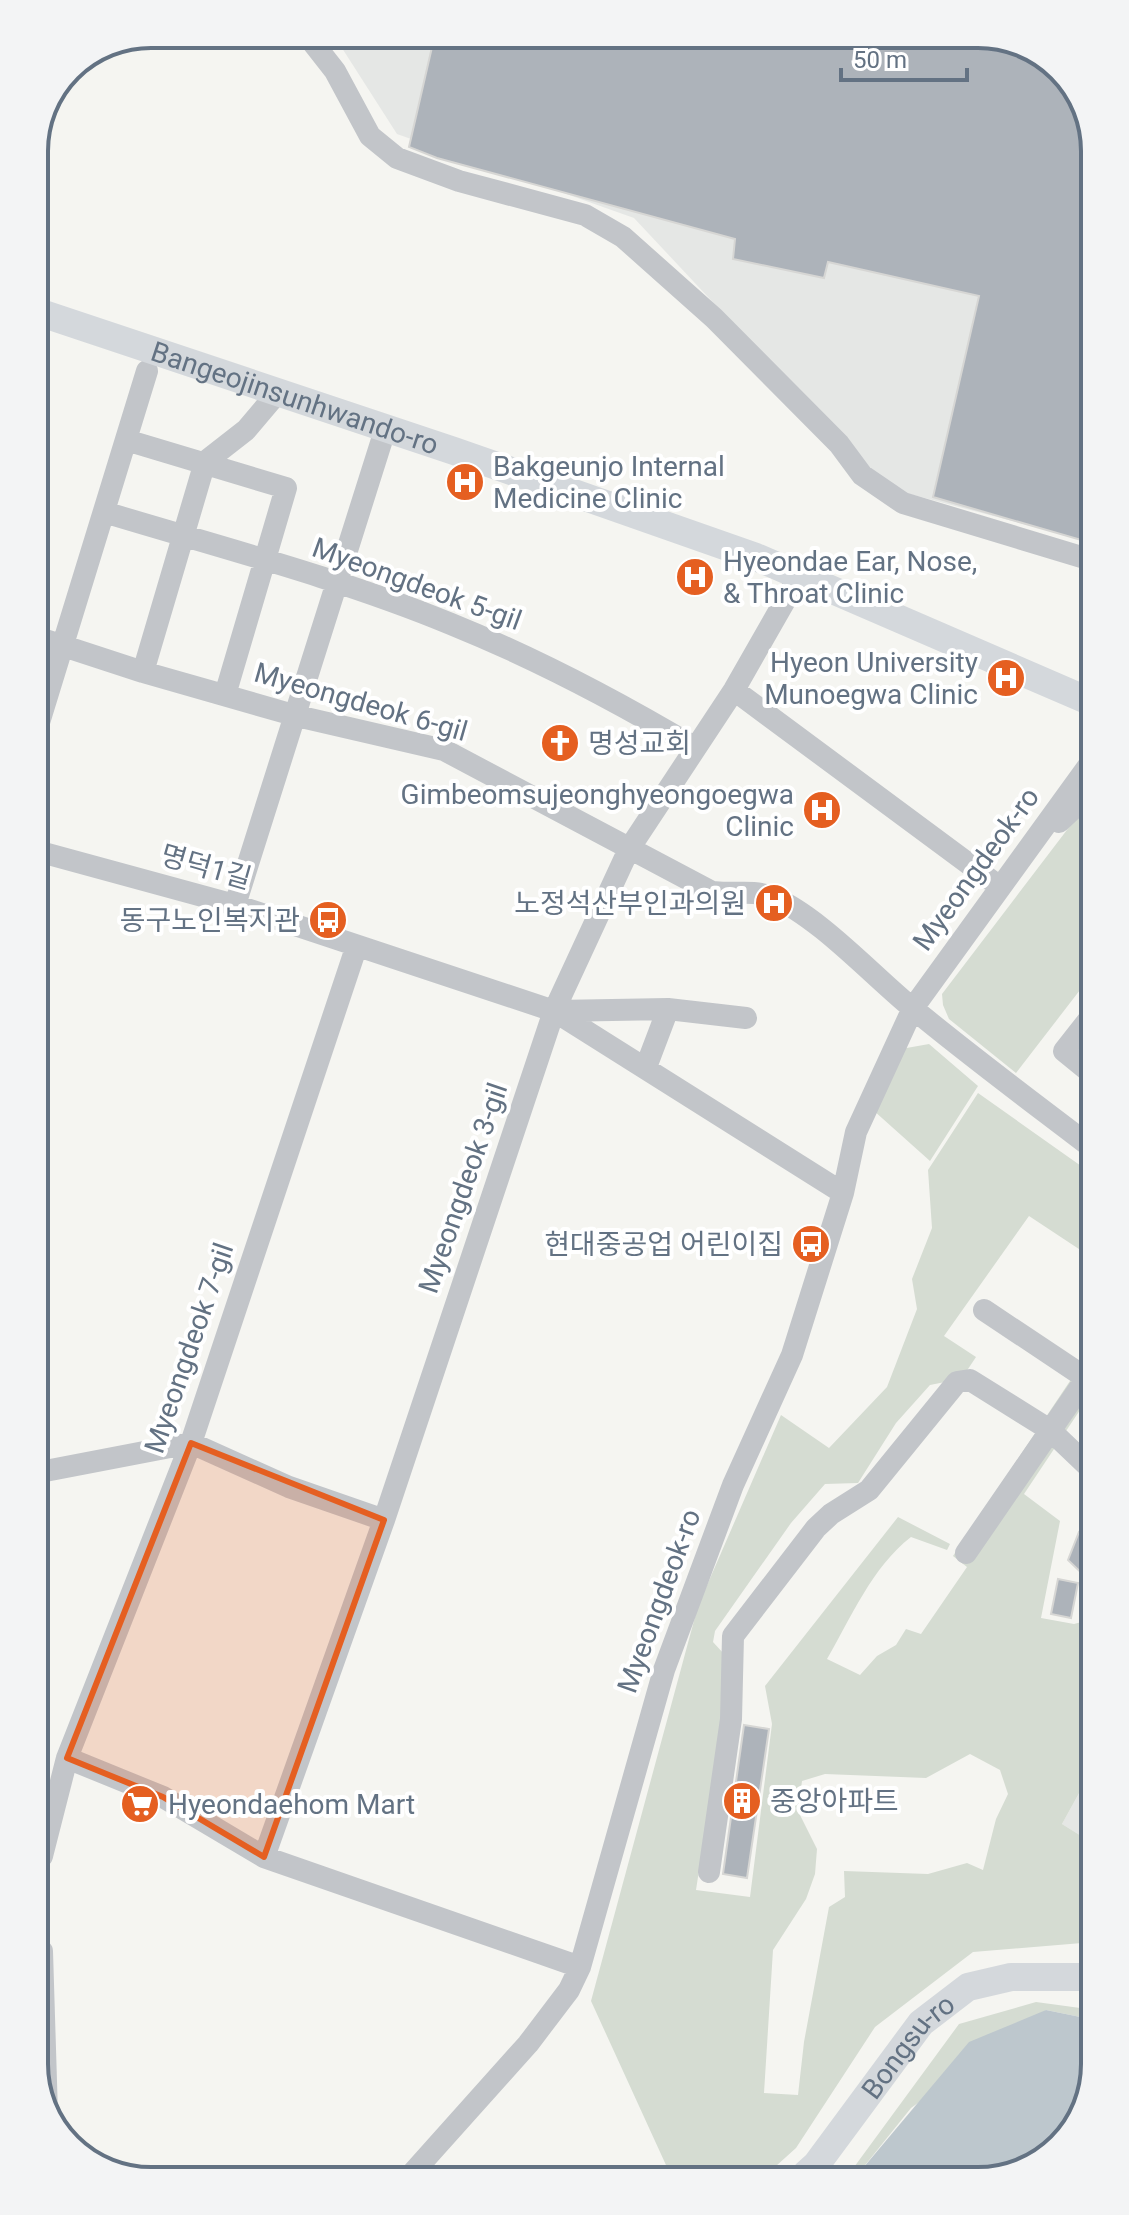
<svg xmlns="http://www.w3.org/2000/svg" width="1129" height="2215" viewBox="0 0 1129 2215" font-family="Roboto,'Noto Sans KR',sans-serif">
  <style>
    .built { fill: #e5e7e5 }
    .green { fill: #d5dcd2; fill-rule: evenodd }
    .water { fill: #bdc7cd }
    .building { fill: #adb3ba; stroke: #d6d6d4; stroke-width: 2 }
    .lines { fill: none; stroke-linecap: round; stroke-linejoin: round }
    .minor { stroke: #c2c5c9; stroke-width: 22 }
    .major { stroke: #d4d8dc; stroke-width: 28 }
    .marked { fill: #e55f21; fill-opacity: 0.2; stroke: #e55f21; stroke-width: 6; stroke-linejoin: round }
    .labels { text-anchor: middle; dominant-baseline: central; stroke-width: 8; stroke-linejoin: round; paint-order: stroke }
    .street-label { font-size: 28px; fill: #637283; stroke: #fff }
    .poi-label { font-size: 28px; fill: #637283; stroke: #fff; text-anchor: start }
    .rim { fill: none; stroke: #637283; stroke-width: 4 }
  </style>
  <rect width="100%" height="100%" fill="#f5f5f1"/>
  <path class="built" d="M333,34H986L1049,58L1086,107L1088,541L887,488L634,218L397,134Z
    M1094,1766V1844L1062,1824Z"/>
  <path class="green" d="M1089,801L1090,977L1016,1073L949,1019L943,1005L942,994Z
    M929,1044L978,1086L930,1161L873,1110L901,1049Z
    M978,1093L1091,1173V1257L1029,1216L944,1336L976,1357L966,1372L950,1381L930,1385L896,1423L858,1483L825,1484L791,1523L715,1631L713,1642L724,1654L723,1715L696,1890L750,1897L772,1724L765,1686L898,1517L950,1544L947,1550L911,1537C872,1567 851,1618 827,1659L860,1675L877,1656L896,1645L906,1629L921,1634L967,1567L953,1556L1092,1348V1408L1084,1404L1024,1494L1060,1521L1041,1618L1074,1624L1093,1619L1094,1766L1062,1824L1094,1844V1942L973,1952L875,2027L796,2148L766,2175L671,2176L591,2001L698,1606L781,1415L829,1448L887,1387L917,1309L912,1279L932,1228L928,1170ZM970,1754L1000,1770L1008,1794L996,1819L983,1870L967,1863L928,1874L844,1871L845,1897L829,1907L804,2042L798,2095L764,2093L773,1950L806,1899L815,1874L817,1849L798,1811L802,1781L825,1774L926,1778Z
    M1036,2002L1095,2010V2020L1046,2010L911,2108L858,2174H849L959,2024Z"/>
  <path class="water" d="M1046,2010L1095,2020V2064L1075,2129L1022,2172L858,2174L969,2042Z"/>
  <path class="building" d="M435,34H986L1049,58L1086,107L1088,542L933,497L979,296L828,262L824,278L733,259L735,239L437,158L409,147Z
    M1079,1532L1093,1535V1584L1068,1560Z
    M1058,1579L1078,1583L1071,1618L1051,1614Z
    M744,1725L769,1729L747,1878L723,1874Z"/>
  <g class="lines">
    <path class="minor" d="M306,34L335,71L370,136L397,158L459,181L585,215L623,237L714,318L839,444L862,475L903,503L1088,559
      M126,440L286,488L225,695
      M205,462L246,430L279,391
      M104,512C219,547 340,578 451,624C535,658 615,700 694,747
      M36,637L143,672L297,716L444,750L712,892C732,895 752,889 772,897C817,915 872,975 911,1007C970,1056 1031,1101 1091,1147
      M143,672L205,462
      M734,690L1000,887
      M37,729L147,371
      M1059,822L1089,794
      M37,851L235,905L554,1011L843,1193
      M235,905L386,427
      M556,1011L668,1009L746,1018
      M1090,1018L1064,1051L1091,1073
      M646,1067L668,1009
      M984,1310L1086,1378
      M40,1472L191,1443L289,1487L384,1520
      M966,1553L1092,1370
      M67,1758L163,1797L264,1857L580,1967
      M42,1856L67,1758L191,1443L356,948
      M264,1857L384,1520L554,1011L629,849L734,690L799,576
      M709,1872L731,1719L733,1636L816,1528L831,1514L869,1490L957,1382L970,1380L1050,1430L1092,1470
      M42,1951L47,2114
      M408,2178L528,2044L569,1990L580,1967L664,1670L733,1485L792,1355L843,1193L856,1132L913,1008L1089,765"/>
    <g class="major">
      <path id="s1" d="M35,311L454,451L756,557L1089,701"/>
      <path id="s2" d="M806,2174L816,2165L921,2023L968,1987L1011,1977H1095"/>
    </g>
  </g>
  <path class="marked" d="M191,1443L384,1520L264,1857L163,1797L67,1758Z"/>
  <defs>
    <symbol id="hospital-disc" viewBox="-11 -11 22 22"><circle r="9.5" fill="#e55f21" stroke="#fff"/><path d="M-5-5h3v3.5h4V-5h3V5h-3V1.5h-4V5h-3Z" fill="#fff"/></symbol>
    <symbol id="church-disc" viewBox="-11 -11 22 22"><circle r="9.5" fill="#e55f21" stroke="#fff"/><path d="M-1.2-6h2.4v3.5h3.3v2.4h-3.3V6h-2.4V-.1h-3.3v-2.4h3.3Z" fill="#fff"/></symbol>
    <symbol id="bus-disc" viewBox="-11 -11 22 22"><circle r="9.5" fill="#e55f21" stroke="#fff"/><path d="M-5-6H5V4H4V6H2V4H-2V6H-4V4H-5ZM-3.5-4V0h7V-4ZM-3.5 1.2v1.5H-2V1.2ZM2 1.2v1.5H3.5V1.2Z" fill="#fff"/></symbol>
    <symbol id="building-disc" viewBox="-11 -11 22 22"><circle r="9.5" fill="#e55f21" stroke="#fff"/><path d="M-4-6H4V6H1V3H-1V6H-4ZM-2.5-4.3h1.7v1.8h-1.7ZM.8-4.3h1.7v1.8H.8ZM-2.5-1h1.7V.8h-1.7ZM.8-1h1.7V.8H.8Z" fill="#fff"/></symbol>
    <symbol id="supermarket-disc" viewBox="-11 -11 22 22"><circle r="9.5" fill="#e55f21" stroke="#fff"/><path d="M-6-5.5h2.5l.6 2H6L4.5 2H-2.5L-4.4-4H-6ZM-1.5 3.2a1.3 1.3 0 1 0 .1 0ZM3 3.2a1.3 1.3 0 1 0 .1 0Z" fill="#fff"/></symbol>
  </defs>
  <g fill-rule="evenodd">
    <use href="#hospital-disc" x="443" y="460" width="44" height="44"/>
    <use href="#hospital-disc" x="673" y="555" width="44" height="44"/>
    <use href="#hospital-disc" x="984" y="656" width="44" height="44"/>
    <use href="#church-disc" x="538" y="721" width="44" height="44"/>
    <use href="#hospital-disc" x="800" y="788" width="44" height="44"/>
    <use href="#hospital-disc" x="752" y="881" width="44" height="44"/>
    <use href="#bus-disc" x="306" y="898" width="44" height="44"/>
    <use href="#bus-disc" x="789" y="1222" width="44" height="44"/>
    <use href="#building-disc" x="720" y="1779" width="44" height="44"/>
    <use href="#supermarket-disc" x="118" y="1782" width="44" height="44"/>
  </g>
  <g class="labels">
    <g class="street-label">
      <text stroke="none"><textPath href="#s1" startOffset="274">Bangeojinsunhwando-ro</textPath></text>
      <text transform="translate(417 584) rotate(20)">Myeongdeok 5-gil</text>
      <text transform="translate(361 702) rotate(16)">Myeongdeok 6-gil</text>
      <text transform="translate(206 867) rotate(16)">명덕1길</text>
      <text transform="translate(976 869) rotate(-54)">Myeongdeok-ro</text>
      <text transform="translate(463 1188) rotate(-71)">Myeongdeok 3-gil</text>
      <text transform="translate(189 1348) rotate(-71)">Myeongdeok 7-gil</text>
      <text transform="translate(659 1601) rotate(-70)">Myeongdeok-ro</text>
      <text stroke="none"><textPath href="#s2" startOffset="164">Bongsu-ro</textPath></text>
    </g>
    <g class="poi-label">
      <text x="493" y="466">Bakgeunjo Internal<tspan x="493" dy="32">Medicine Clinic</tspan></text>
      <text x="723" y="561">Hyeondae Ear, Nose,<tspan x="723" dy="32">&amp; Throat Clinic</tspan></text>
      <text x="978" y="662" text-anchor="end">Hyeon University<tspan x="978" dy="32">Munoegwa Clinic</tspan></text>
      <text x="588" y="743">명성교회</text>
      <text x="794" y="794" text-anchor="end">Gimbeomsujeonghyeongoegwa<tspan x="794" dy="32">Clinic</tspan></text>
      <text x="746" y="903" text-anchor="end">노정석산부인과의원</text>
      <text x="300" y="920" text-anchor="end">동구노인복지관</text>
      <text x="783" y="1244" text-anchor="end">현대중공업 어린이집</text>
      <text x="770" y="1801">중앙아파트</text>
      <text x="168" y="1804">Hyeondaehom Mart</text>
    </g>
  </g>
  <path d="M0 0H1129V2215H0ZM151 48H978A103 103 0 0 1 1081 151V2064A103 103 0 0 1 978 2167H151A103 103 0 0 1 48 2064V151A103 103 0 0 1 151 48Z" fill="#f3f4f5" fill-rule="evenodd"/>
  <path class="rim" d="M151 48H978A103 103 0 0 1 1081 151V2064A103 103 0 0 1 978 2167H151A103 103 0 0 1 48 2064V151A103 103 0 0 1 151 48Z"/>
  <path d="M841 68v12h126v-12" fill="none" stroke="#637283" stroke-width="4"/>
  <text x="853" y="68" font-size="24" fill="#637283" stroke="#ffffff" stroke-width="6" paint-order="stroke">50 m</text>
</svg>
